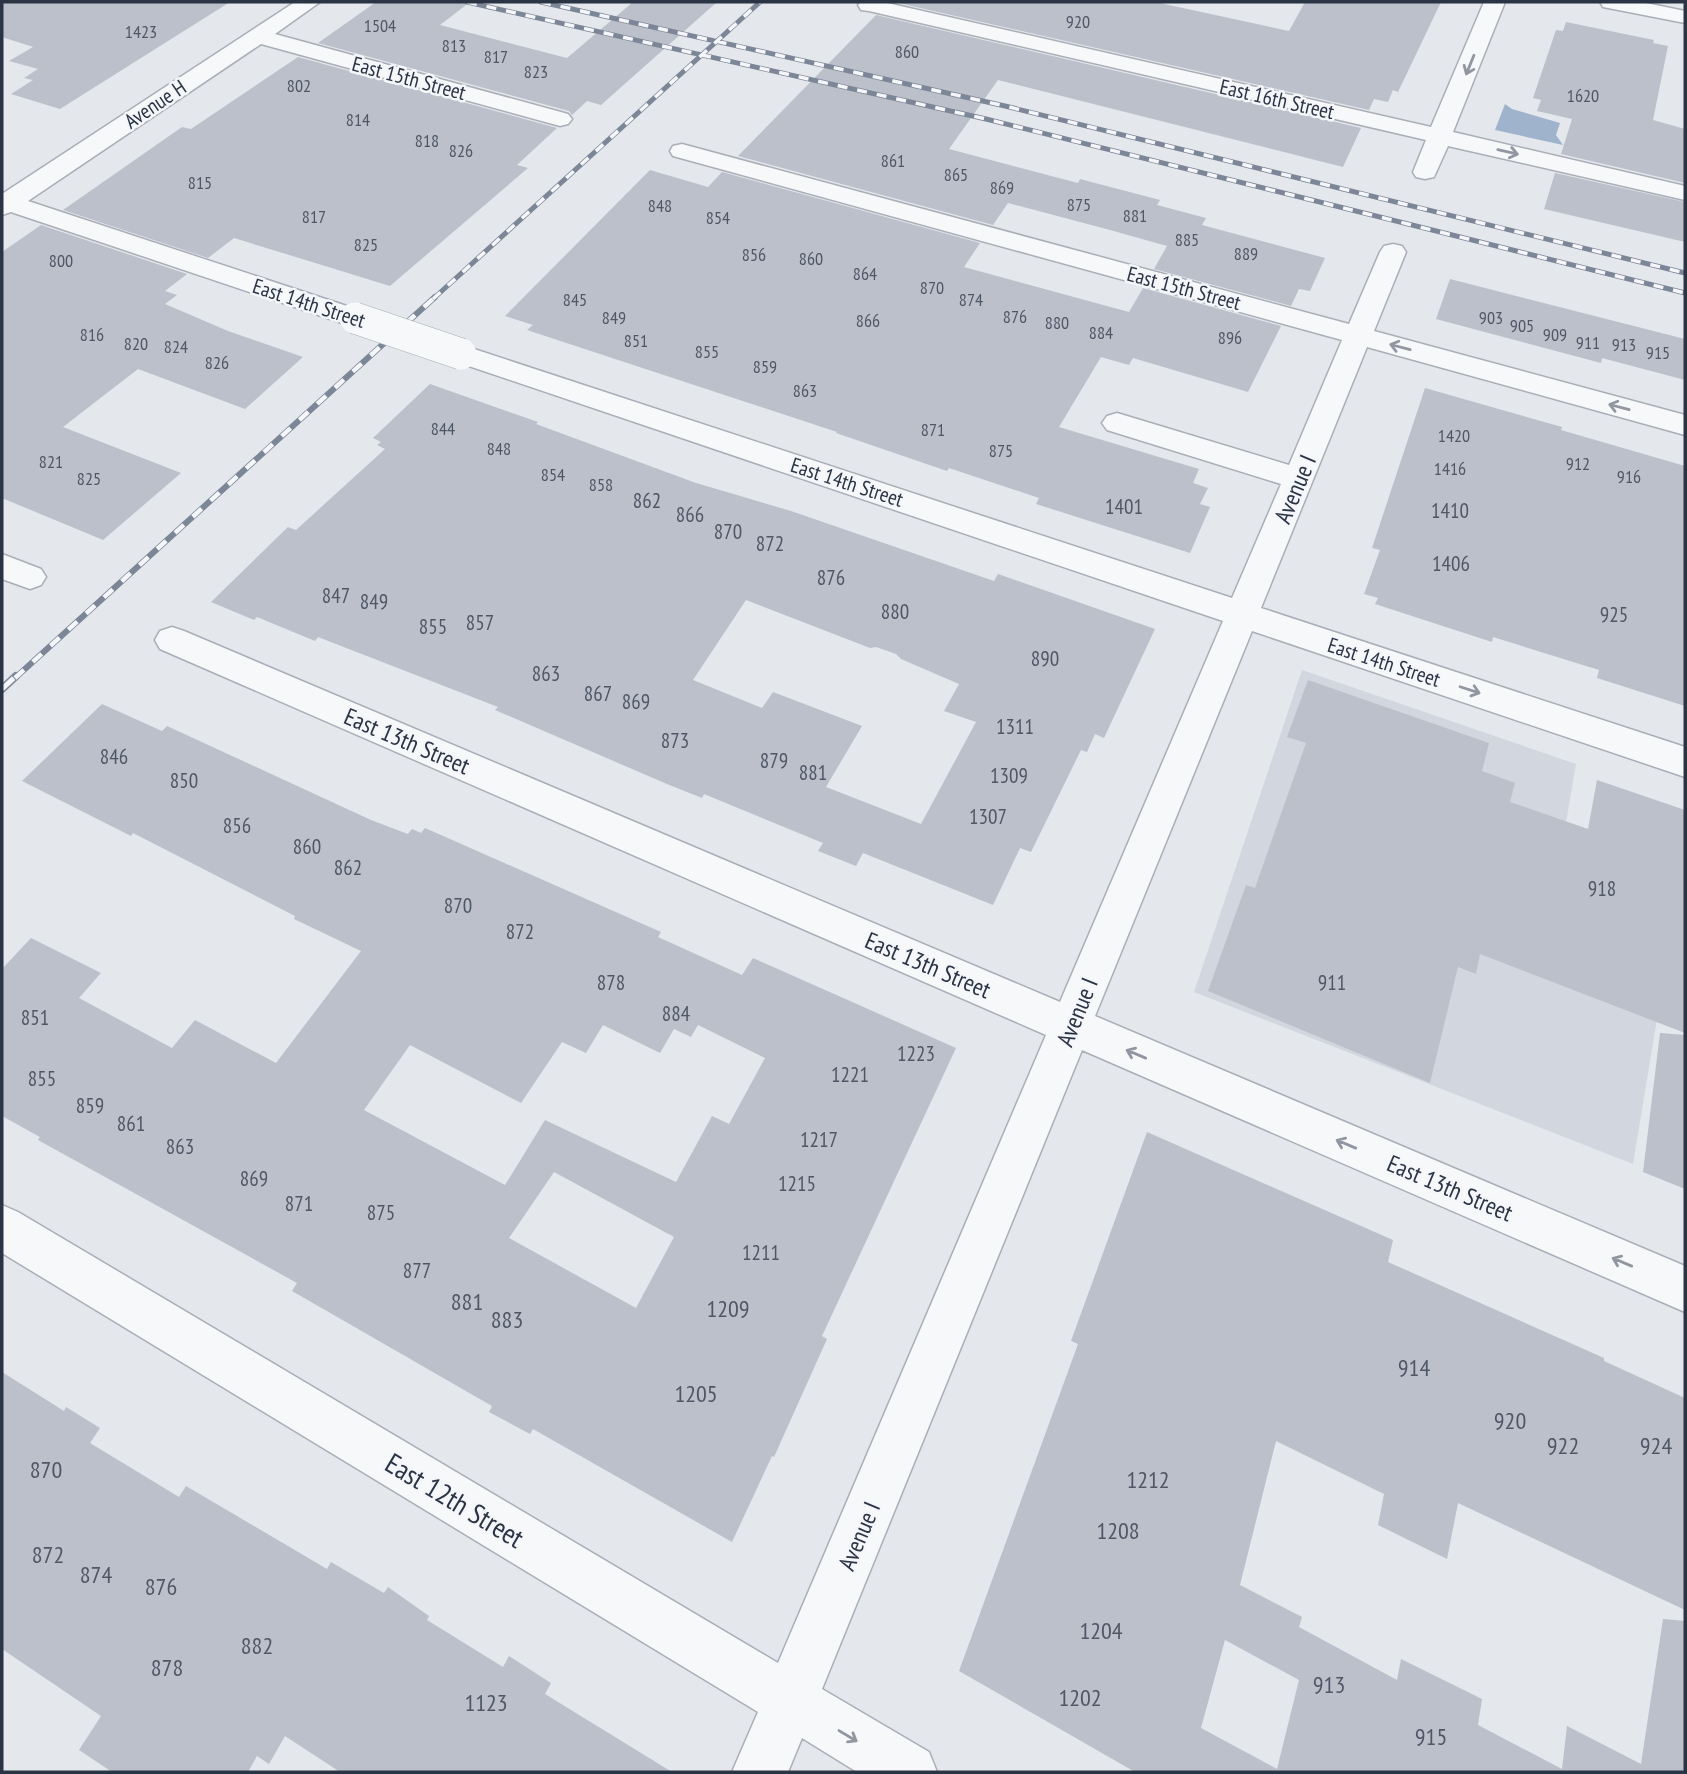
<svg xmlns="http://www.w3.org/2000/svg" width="1687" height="1774" viewBox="0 0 1687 1774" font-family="'PT Sans Narrow',sans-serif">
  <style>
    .built { fill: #d2d6de }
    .water { fill: #9fb4cc }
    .building { fill: #bbc0ca; fill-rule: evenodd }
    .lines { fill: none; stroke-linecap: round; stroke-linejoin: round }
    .minor-casing { stroke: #a9aeb7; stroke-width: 3 }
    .minor { fill: #f7f8fa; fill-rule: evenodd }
    .rail-far2-casing { stroke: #7d8696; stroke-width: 5 }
    .rail-far1-casing { stroke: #7d8696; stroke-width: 6 }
    .rail-casing { stroke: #7d8696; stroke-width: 8 }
    .rail-far2 { stroke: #f4f6f9; stroke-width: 3.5; stroke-dasharray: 10; stroke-linecap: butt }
    .rail-far1 { stroke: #f4f6f9; stroke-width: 4.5; stroke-dasharray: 12; stroke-linecap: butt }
    .rail { stroke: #f4f6f9; stroke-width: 5; stroke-dasharray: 16; stroke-linecap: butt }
    .minor-bridge-casing { stroke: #a9aeb7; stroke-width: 32; stroke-linecap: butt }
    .minor-bridge { stroke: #f7f8fa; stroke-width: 31 }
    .oneway { stroke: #9196a0 }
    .labels { text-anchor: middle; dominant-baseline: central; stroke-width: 5; stroke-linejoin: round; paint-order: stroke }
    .far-number-label { font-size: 18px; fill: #4f5766 }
    .far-street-label { font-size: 21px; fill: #2b3445; stroke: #f4f6f9 }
    .number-label { font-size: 21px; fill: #4f5766 }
    .street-label { font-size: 24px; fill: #2b3445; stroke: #f4f6f9 }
    .near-number-label { font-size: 24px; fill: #4f5766 }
    .near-street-label { font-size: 28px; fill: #2b3445; stroke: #f4f6f9 }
  </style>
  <rect width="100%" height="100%" fill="#e4e7ec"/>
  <path class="built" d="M1302,670L1576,764L1546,939L1663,983L1633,1164L1194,992Z"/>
  <path class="water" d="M1505,104L1512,109L1560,123L1556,135L1563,145L1495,130Z"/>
  <path class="building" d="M2,2H230L60,109L11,94L33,80L24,78L38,69L9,61L33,47L2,37Z
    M376,2H470L440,25L567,58L633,2H717L601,105L587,101L572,115L569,111L318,43Z
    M894,2H1155L1289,31L1305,2H1441L1398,92L1393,90L1388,102L1374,99L1369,110Z
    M876,15L1361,128L1343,167L998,80L949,149L1078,183L1080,179L1160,200L1157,205L1206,218L1202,225L1325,258L1310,291L1299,289L1291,306L1154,269L1167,246L1110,230L1008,203L993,225L738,156Z
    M1566,22L1654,40L1653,43L1668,46L1653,120L1685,129V183L1561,154L1572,119L1537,111L1541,100L1533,98L1556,30L1563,31Z
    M298,57L557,128L517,165L528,168L390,286L234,238L208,258L63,210L182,127L191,129Z
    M650,170L708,187L722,172L980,243L964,267L1129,312L1143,288L1281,326L1248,392L1133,358L1129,365L1101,357L1059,427L1199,469L1193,483L1208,488L1200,504L1210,507L1190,553L1036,504L1039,498L949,468L947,471L836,433L837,432L527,330L533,325L505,316Z
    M1555,173L1685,202V242L1544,209Z
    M41,225L187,274L165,291L177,295L165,304L228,331L303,357L245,409L138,369L63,427L181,473L103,540L2,498V252Z
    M1450,279L1685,339V380L1602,358L1601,363L1436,319Z
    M430,384L538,422L536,424L696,483L791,511L994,581L998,574L1155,629L1104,738L1095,734L1087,752L1081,750L1031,852L1020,848L993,905L863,853L856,866L818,851L823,843L704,794L702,798L667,784L495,710L498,707L318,637L315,641L257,617L254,620L211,602L288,527L296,530L385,449L377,445L381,442L373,438ZM746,600L870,648L876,647L896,654L901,659L959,684L944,711L976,722L921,824L826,787L862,726L773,692L762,708L693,680Z
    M1425,388L1562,427L1561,430L1685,466V706L1597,678L1599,670L1493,637L1492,642L1375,604L1378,598L1364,594L1380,550L1372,548Z
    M1308,680L1489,743L1482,771L1515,783L1510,802L1588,829L1597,780L1685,810V1033L1480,954L1476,974L1458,967L1430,1083L1208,991L1246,885L1255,888L1306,743L1287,737Z
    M102,704L162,731L167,726L371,820L408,834L412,829L421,833L425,828L661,932L658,937L742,975L753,958L956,1048L822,1336L827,1339L774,1457L772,1456L732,1542L533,1429L530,1434L489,1412L492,1406L292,1291L297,1283L38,1140L40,1137L2,1116V969L31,938L101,973L79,998L172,1048L195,1020L276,1063L361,951L294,919L295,916L133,833L131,836L22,781ZM603,1025L660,1053L674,1029L691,1037L698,1025L765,1058L729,1124L712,1116L676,1182L545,1120L505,1185L364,1110L410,1045L521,1103L562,1042L586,1053ZM554,1172L674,1237L636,1308L509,1238Z
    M1660,1033L1685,1035V1189L1643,1172Z
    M1147,1132L1393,1240L1388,1262L1604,1358V1361L1685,1398V1610L1458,1503L1447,1559L1378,1525L1384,1494L1276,1441L1240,1585L1302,1617L1299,1627L1397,1680L1401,1659L1482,1699L1478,1725L1562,1769L1567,1726L1641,1764L1663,1619L1685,1621V1772H1135L959,1671L1078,1344L1071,1341ZM1225,1640L1299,1680L1277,1769L1201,1728Z
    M2,1372L64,1411L66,1407L100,1428L90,1443L179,1497L186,1486L327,1569L331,1562L384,1593L388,1587L429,1616L427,1620L503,1667L509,1656L551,1683L545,1694L672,1772H340L285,1736L269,1764L257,1756L248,1772H112L79,1750L101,1716L2,1649Z"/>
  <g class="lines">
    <defs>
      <path id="minor" d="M295,2H320L275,34L568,114L572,119L568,124L560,126L261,44L28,201L365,312L369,318L365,324L355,326L345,324L11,212L2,215V194Z
        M861,2H883L1431,127L1484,2H1505L1453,132L1685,186V200L1448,146L1434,177L1425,179L1416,177L1413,172L1426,140L869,11L861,10L858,5Z
        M1600,2H1641L1685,11V23L1603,7Z
        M682,144L1349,324L1380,252L1384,246L1393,244L1402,246L1406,252L1374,331L1685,415V435L1367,347L1261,608L1685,747V777L1252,631L1095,1016L1685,1266V1312L1082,1050L822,1689L929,1752L937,1772H857L802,1738L788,1772H732L758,1712L2,1253V1205L18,1212L778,1663L1046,1035L160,649L155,640L160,631L172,627L184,631L1060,1002L1223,621L451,360L447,354L451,348L461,345L471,348L1232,598L1281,484L1107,430L1102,423L1107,416L1117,413L1289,465L1342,340L673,156L670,151L673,146Z
        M2,554L41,569L46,577L41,585L30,589L2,579Z"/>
    </defs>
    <use href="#minor" class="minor-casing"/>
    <use href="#minor" class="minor"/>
    <defs>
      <path id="rail-far2" d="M467,2L986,119L1685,293
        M541,2L1005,106L1685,273
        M433,299L760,2"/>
      <path id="rail-far1" d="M15,678L435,297"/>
      <path id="rail" d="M2,689L16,676"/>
    </defs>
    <use href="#rail-far2" class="rail-far2-casing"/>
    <use href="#rail-far1" class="rail-far1-casing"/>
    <use href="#rail" class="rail-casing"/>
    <use href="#rail-far2" class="rail-far2"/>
    <use href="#rail-far1" class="rail-far1"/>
    <use href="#rail" class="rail"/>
    <defs>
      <path id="minor-bridge" d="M355,318L461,354"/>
    </defs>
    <use href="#minor-bridge" class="minor-bridge-casing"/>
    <use href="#minor-bridge" class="minor-bridge"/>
  </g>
  <defs><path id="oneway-shaft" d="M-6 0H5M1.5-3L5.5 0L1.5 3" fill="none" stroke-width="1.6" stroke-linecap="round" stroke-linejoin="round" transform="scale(1.75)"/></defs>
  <g class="oneway">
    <use href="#oneway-shaft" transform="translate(1470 65) rotate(112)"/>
    <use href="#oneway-shaft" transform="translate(1508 152) rotate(13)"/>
    <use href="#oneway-shaft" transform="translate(1400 347) rotate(-165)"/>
    <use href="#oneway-shaft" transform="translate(1619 407) rotate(-165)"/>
    <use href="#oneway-shaft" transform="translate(1470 690) rotate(18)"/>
    <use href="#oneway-shaft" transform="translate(1136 1054) rotate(-157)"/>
    <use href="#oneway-shaft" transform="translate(1346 1144) rotate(-157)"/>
    <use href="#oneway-shaft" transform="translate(1622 1262) rotate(-157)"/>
    <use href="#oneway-shaft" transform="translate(848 1736) rotate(31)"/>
  </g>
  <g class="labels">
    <g class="far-number-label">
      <text x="1078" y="21">920</text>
      <text x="380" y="25">1504</text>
      <text x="141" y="31">1423</text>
      <text x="454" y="45">813</text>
      <text x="907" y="51">860</text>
      <text x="496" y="56">817</text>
      <text x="536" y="71">823</text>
      <text x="299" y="85">802</text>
      <text x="1583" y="95">1620</text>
      <text x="358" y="119">814</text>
      <text x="427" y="140">818</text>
      <text x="461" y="150">826</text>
      <text x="893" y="160">861</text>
      <text x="956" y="174">865</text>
      <text x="200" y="182">815</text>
      <text x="1002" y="187">869</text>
      <text x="1079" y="204">875</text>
      <text x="660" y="205">848</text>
      <text x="1135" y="215">881</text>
      <text x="314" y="216">817</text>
      <text x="718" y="217">854</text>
      <text x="1187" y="239">885</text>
      <text x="366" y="244">825</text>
      <text x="1246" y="253">889</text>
      <text x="754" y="254">856</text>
      <text x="811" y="258">860</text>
      <text x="61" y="260">800</text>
      <text x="865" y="273">864</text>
      <text x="932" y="287">870</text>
      <text x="575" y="299">845</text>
      <text x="971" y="299">874</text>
      <text x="1015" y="316">876</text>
      <text x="614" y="317">849</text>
      <text x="1491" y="317">903</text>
      <text x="868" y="320">866</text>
      <text x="1057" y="322">880</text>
      <text x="1522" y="325">905</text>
      <text x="1101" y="332">884</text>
      <text x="92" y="334">816</text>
      <text x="1555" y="334">909</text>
      <text x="1230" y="337">896</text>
      <text x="636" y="340">851</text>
      <text x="1588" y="342">911</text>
      <text x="136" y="343">820</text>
      <text x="1624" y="344">913</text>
      <text x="176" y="346">824</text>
      <text x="707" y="351">855</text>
      <text x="1658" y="352">915</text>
      <text x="217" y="362">826</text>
      <text x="765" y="366">859</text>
      <text x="805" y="390">863</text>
      <text x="443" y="428">844</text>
      <text x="933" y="429">871</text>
      <text x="1454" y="435">1420</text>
      <text x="499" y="448">848</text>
      <text x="1001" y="450">875</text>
      <text x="51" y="461">821</text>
      <text x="1578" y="463">912</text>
      <text x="1450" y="468">1416</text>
      <text x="553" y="474">854</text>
      <text x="1629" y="476">916</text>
      <text x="89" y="478">825</text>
      <text x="601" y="484">858</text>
    </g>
    <g class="far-street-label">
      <text transform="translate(409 78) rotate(15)">East 15th Street</text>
      <text transform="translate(1277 99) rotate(13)">East 16th Street</text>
      <text transform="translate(155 104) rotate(-34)">Avenue H</text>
      <text transform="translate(1184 288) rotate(15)">East 15th Street</text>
      <text transform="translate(309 303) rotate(18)">East 14th Street</text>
      <text transform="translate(847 482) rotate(18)">East 14th Street</text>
      <text transform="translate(1384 662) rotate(18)">East 14th Street</text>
    </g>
    <g class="number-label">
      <text x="647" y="500">862</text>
      <text x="1124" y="506">1401</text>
      <text x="1450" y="510">1410</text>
      <text x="690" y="514">866</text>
      <text x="728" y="531">870</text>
      <text x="770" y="543">872</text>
      <text x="1451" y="563">1406</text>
      <text x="831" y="577">876</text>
      <text x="336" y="595">847</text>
      <text x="374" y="601">849</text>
      <text x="895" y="611">880</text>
      <text x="1614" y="614">925</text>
      <text x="480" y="622">857</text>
      <text x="433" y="626">855</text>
      <text x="1045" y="658">890</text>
      <text x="546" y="673">863</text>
      <text x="598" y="693">867</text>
      <text x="636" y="701">869</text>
      <text x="1015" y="726">1311</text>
      <text x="675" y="740">873</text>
      <text x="114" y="756">846</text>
      <text x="774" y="760">879</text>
      <text x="813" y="772">881</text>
      <text x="1009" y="775">1309</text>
      <text x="184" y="780">850</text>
      <text x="988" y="816">1307</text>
      <text x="237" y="825">856</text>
      <text x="307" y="846">860</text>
      <text x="348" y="867">862</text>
      <text x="1602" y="888">918</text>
      <text x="458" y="905">870</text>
      <text x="520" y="931">872</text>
      <text x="611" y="982">878</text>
      <text x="1332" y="982">911</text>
      <text x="676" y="1013">884</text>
      <text x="35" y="1017">851</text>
      <text x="916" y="1053">1223</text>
      <text x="850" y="1074">1221</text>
      <text x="42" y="1078">855</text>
      <text x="90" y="1105">859</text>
      <text x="131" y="1123">861</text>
      <text x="819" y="1139">1217</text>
      <text x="180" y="1146">863</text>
      <text x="254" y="1178">869</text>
      <text x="797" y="1183">1215</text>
      <text x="299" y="1203">871</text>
      <text x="381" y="1212">875</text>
      <text x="761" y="1252">1211</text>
      <text x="417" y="1270">877</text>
    </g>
    <g class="street-label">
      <text transform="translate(1295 489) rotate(-67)">Avenue I</text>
      <text transform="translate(407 741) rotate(23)">East 13th Street</text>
      <text transform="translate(928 965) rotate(23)">East 13th Street</text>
      <text transform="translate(1077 1012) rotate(-68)">Avenue I</text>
      <text transform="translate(1450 1188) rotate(23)">East 13th Street</text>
      <text transform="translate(859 1536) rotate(-67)">Avenue I</text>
    </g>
    <g class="near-number-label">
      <text x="467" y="1301">881</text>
      <text x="728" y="1308">1209</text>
      <text x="507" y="1319">883</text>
      <text x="1414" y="1367">914</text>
      <text x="696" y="1393">1205</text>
      <text x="1510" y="1420">920</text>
      <text x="1563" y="1445">922</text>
      <text x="1656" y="1445">924</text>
      <text x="46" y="1469">870</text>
      <text x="1148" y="1479">1212</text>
      <text x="1118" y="1530">1208</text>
      <text x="48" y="1554">872</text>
      <text x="96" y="1574">874</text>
      <text x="161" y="1586">876</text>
      <text x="1101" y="1630">1204</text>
      <text x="257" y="1645">882</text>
      <text x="167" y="1667">878</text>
      <text x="1329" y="1684">913</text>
      <text x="1080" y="1697">1202</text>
      <text x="486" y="1702">1123</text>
      <text x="1431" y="1736">915</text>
    </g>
    <g class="near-street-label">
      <text transform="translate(455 1500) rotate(31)">East 12th Street</text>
    </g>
  </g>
  <rect width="1687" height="1774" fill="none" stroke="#2b3445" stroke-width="7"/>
</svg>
